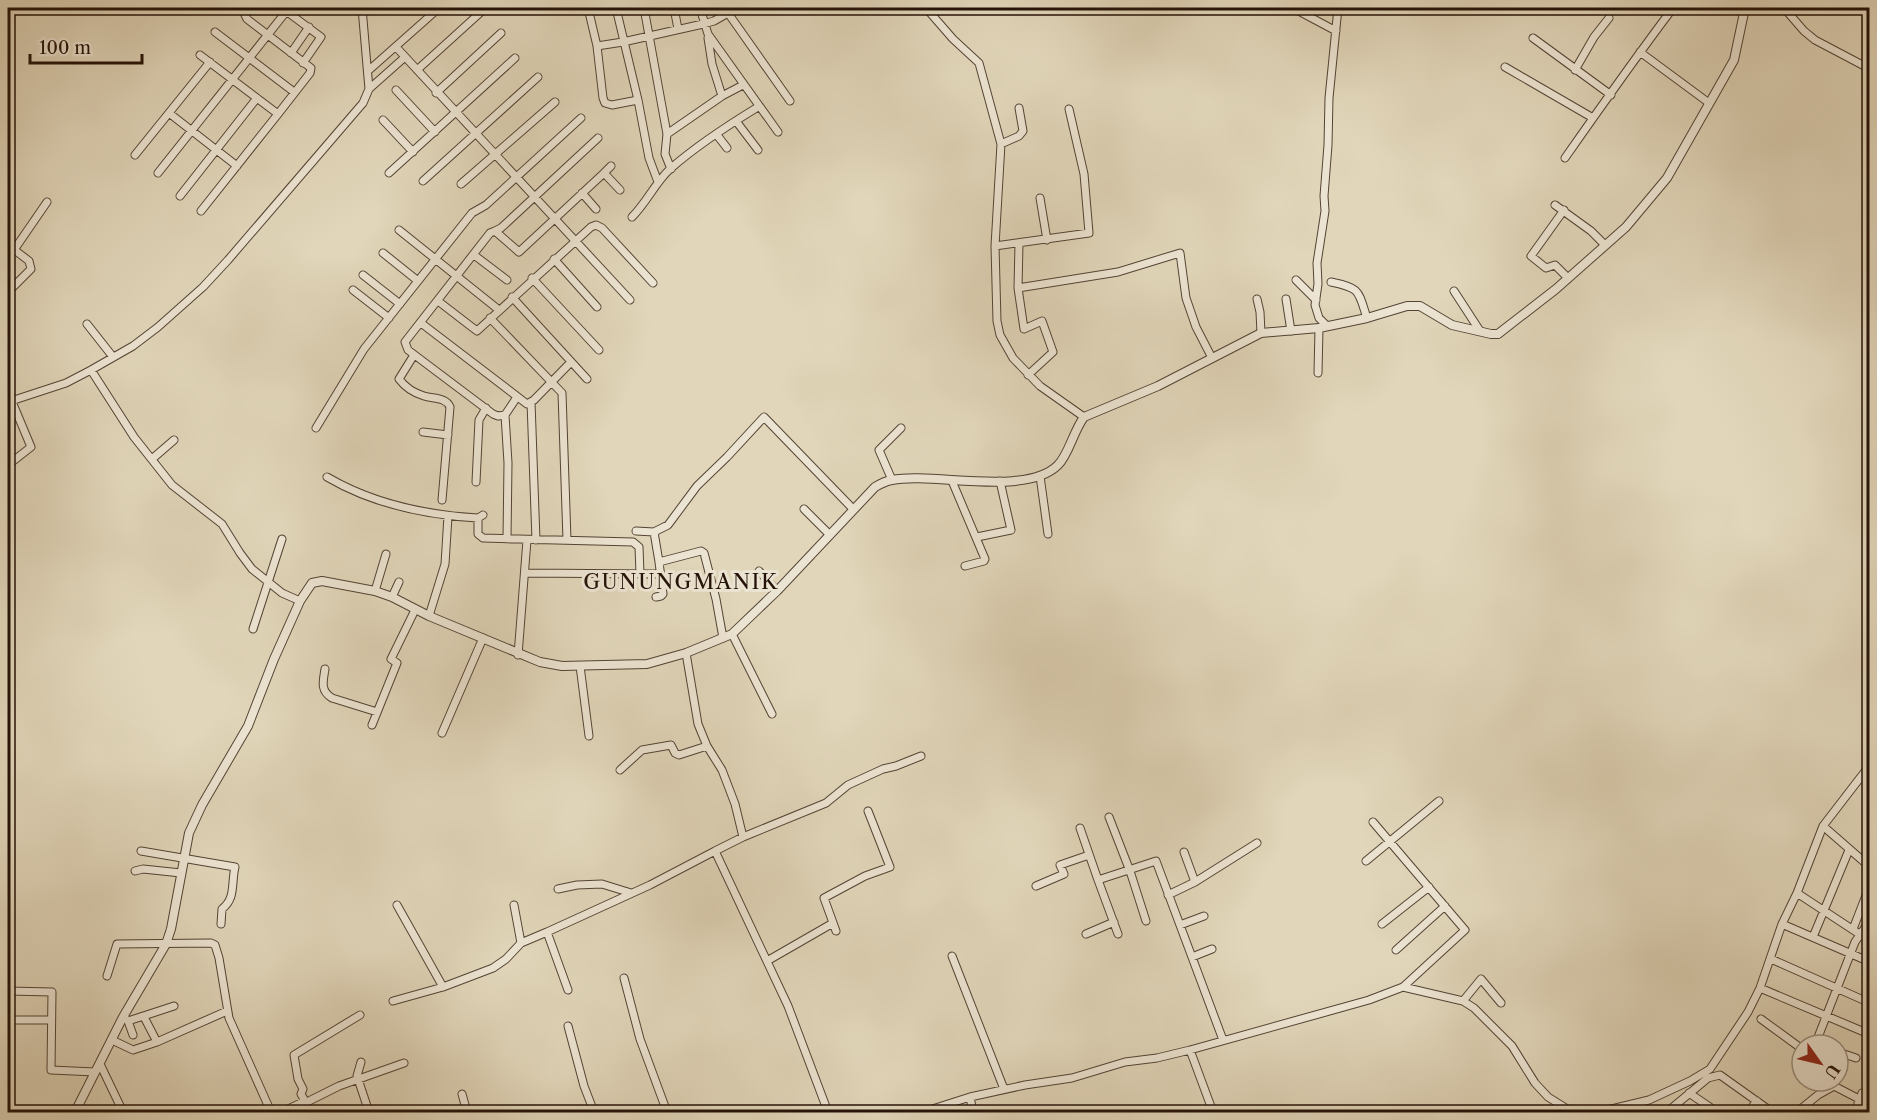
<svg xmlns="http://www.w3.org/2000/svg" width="1877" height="1120" font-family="'Libre Caslon Text',serif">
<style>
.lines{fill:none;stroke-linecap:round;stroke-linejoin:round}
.minor-casing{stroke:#534334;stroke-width:9}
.tertiary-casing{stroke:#534334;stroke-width:10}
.minor{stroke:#ece4d2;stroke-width:7}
.tertiary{stroke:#ece4d2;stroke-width:8}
.labels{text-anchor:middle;stroke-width:6;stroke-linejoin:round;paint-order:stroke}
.quarter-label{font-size:21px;letter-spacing:1.5px;fill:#241208;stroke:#ece4d2}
</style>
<rect width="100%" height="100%" fill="#e1d6ba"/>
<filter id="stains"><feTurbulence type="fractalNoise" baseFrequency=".00333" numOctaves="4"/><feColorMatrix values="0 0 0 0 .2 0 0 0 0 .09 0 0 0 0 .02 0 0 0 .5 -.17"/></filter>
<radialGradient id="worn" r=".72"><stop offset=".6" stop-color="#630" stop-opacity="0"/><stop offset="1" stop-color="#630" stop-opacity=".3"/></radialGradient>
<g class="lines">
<!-- minor casing -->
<g class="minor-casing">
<path id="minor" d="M588,8L597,46L623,42L703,24L714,21L728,13L727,8
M616,8L638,100L649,158L658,182
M644,8L667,134L665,154L671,169
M674,8L678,29
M700,8L708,34L778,132
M926,8L953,39L979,63L1001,144L995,246L997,321L1000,335L1013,358L1040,386L1084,417
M1293,8L1336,31
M1784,8L1804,31L1815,40L1870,69
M286,11L321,37L303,63
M728,13L790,101
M215,32L294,92
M708,38L712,64L722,96
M1533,38L1611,95
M597,46L603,98L605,103L612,105L638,100
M396,47L630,300
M1640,52L1709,103
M291,53L309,27
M200,55L278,114L310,73L311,68L247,19L245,15L251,8
M1505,67L1593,118
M417,70L481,12
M1575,70L1594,37L1609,18
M368,71L439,8
M369,89L405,57
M396,90L435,132
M436,93L501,33
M169,113L237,166
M383,120L413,152
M736,121L758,150
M667,134L722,96L743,85
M717,135L727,148
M1001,144L1019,136L1023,131L1019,108
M135,155L210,62
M1565,158C1600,108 1636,57 1673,8
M158,173L289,8
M389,173L515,58
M604,173L611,166
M423,181L538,77
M461,184L555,102
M582,193L596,209
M180,196L257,98
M1040,198L1047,240
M1555,205L1591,231L1605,245
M1564,210L1531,256L1546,268L1555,265L1568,278
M201,211L278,114
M632,217C647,202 655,183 670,169C694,148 730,124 758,107
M399,230L499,310
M495,231L501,228L598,138
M1019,244L1018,288L1024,329L1042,321L1053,352L1028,375
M8,245L29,261L31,269L8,292
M995,246L1089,233L1084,174L1069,109
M14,250L47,202
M383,253L418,281
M474,255L507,280
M554,259L597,307
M363,275L400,304
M532,278L599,350
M1296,280L1316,300
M1331,282C1361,288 1358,291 1367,318
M1018,288L1118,272L1180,253L1186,298L1196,327L1212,358
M353,290L389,318
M1454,291L1480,331
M512,297L587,379
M1257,299L1260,312L1261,333
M1286,299L1291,331
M438,301L477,331L591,227L596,225L602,228L653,283
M490,318L562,393L567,540
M421,323L527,404L534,400L571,362
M87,324L113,357
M1327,326L1319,318L1315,305L1318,284L1317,263L1325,211L1324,196L1328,145L1329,98L1338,8
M414,355L399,379C405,387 414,393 424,396C433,399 446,397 450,407L442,500
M91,370L134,437L172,485L222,524L240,553L252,569L282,593L300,601
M1318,373L1319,328
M8,392L31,447L8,465
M517,397L505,415L498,416L493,414L408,350L405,342L490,233L495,231L519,252L604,173L620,190
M8,402L66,383L91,370L133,346L158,327L203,287L228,260L363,103L369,89L362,8
M531,402L536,540
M505,415L508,463L507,539
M316,428L364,349L472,213L486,205L581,118
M423,432L448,435
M152,459L174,440
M1040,476L1048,534
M327,477C373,504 425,515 478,518
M892,480L879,450L901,428
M952,481L985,559L984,561L965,566
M476,482L479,420L486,408
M804,509L830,535
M483,515L478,518V534L483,538L633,542L639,547L640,574
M636,531L654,532L668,525L697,486L727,457L764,417L853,509
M654,532L659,562
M977,537L1011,530L1000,481
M759,571L777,591
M525,573L655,574
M375,591L386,554
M392,597L399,582
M656,597L661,596L663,594L659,562L701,551L704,553L716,599L723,638
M429,616L445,564L448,516
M253,629L282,539
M732,634L772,714
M686,653L698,724L707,746L722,770L735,804L743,837L715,851L788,1006L828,1112
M518,655L527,540
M580,666L589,736
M325,669C323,681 320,691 332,698L377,712
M372,725L397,663L391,659L415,610
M442,733L483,638
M620,770L642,750L671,745L675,753L679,755L707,746
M1109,817L1130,871L1146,921
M1373,822L1465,930L1403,987
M1823,826L1870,867
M1080,828L1098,880
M743,837L826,803L848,785L883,769L896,766L921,756
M141,851L235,867C231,884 236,898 222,909L221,924
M1184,852L1195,882
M1366,861L1439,801
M135,871L143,869L181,873
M1036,886L1064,874L1060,865L1089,855
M558,889L577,885L602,884L631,893
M1797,893L1870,941
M1168,895L1195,882L1257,843
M397,905L443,987
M514,905L521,943
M1382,924L1429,887
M1782,924L1870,962
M1180,925L1204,916
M1853,929L1870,885
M836,931L824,898L865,876L890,867L868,811
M1086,934L1114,922
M1118,934L1098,880L1156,861L1223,1040
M1813,937L1849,850
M1396,950L1445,906
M952,956L1004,1089
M1192,957L1212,949
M1771,959L1870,1003
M767,961L833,923
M107,976L117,944L211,943L215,945L219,958L229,1018L271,1112
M624,978L640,1039L667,1112
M1760,988L1869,1034
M568,990L547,932L650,885L715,851
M8,991L52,992L51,1070L95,1072
M393,1001L443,987L493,968L506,959L521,943L547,932
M1463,1001L1481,979L1501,1003
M144,1017L157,1042
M125,1018L128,1021L133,1035
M1761,1019L1802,1049
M8,1020H50
M128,1021L174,1006
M568,1026L584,1086L594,1112
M112,1040L133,1050L157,1042L227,1011
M1815,1045L1855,942L1870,920
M1190,1050L1213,1112
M1838,1052L1856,1058
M361,1062L357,1076L369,1112
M100,1064L123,1112
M1832,1081L1834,1086L1861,1100
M1689,1093L1717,1112
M462,1094L467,1112
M970,1097L973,1112
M303,1104L339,1086L404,1063
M1804,1107L1814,1112
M282,1112L305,1101L301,1094L303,1089L298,1079L294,1055L360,1015
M923,1112L970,1097L1025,1085L1072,1078L1125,1062L1157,1058L1190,1050L1369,1000L1403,987L1463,1001L1474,1008L1512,1046L1535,1083L1548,1097L1572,1112
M1599,1112L1649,1100L1690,1081L1710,1069L1748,1012L1760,988L1782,924L1797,893L1823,826L1870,765
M1667,1112L1708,1078L1720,1075L1772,1112
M1748,1112L1757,1101
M1797,1112L1818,1095L1834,1086
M1855,1112L1862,1093"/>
</g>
<!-- tertiary casing -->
<g class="tertiary-casing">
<path id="tertiary" d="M75,1112L123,1017L166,944L171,929L189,833L202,805L248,726L274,659L300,601L312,583L322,581L375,591L392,597L429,616L540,662L562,666L647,664L686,653L732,634L777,591L875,487C880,484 886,481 892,480C934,472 1026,497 1058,465C1069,454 1073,432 1084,417L1158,386L1261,333L1319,328L1367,318L1407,306H1420L1452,325L1491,334H1498L1556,289L1626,227L1667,178L1734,60L1745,8"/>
</g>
<!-- minor -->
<use href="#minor" class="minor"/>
<!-- tertiary -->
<use href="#tertiary" class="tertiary"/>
</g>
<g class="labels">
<!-- quarter labels -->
<g class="quarter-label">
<text x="681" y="589">GUNUNGMANIK</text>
</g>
</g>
<!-- margin -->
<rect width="1877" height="1120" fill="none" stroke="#e1d6ba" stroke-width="30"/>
<rect x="9" y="9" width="1859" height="1102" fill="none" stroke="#241208" stroke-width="3"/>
<rect x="15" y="15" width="1847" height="1090" fill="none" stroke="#241208" stroke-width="1.5"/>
<!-- north arrow -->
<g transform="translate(1820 1063) rotate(124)"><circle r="28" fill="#ece4d2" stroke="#9c9081" stroke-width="1.5"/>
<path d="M0-4.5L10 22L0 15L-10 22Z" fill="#8f2418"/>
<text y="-9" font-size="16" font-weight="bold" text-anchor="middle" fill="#241208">U</text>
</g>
<!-- scale -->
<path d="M30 54v9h112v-9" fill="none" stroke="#241208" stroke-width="3"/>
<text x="39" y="54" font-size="18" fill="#241208" stroke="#ece4d2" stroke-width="4.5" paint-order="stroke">100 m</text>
<rect width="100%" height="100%" filter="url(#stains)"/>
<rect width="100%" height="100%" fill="url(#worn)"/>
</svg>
